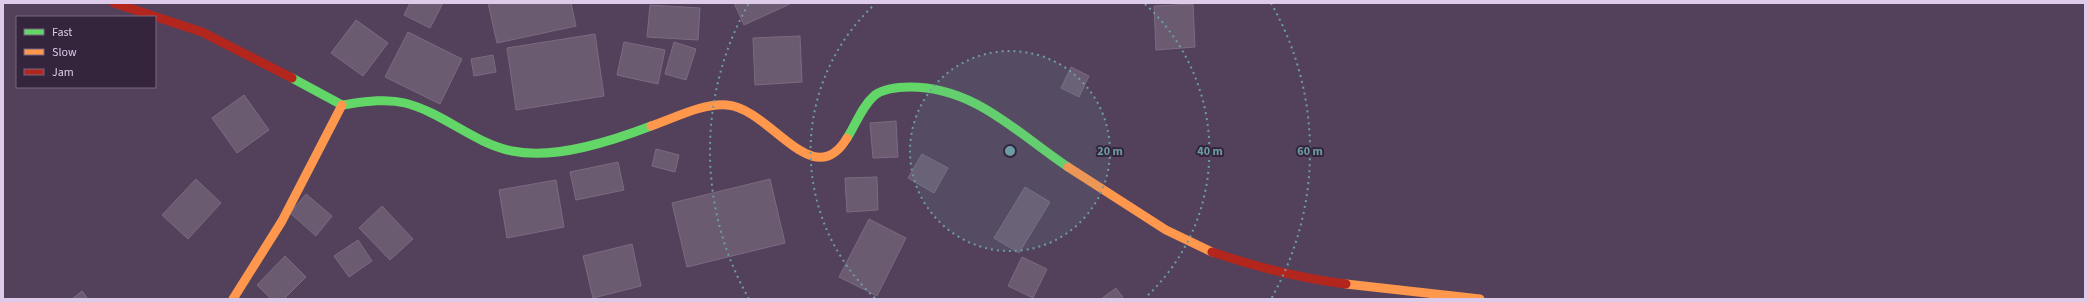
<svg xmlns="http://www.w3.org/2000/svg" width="2088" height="302" font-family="'Source Sans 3',sans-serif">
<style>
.building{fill:#6a5b71;stroke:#7a6b81}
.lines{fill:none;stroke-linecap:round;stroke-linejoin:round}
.fast{stroke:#63d668;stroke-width:9}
.slow{stroke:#ff974d;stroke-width:9}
.jam{stroke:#b3261e;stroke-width:9}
.ring{fill:none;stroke:#6c9ca5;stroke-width:2;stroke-dasharray:2 4}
.centre{fill:#6c9ca5;stroke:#34253c;stroke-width:2}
.ring-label{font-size:12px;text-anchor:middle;font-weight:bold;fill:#6c9ca5;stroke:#34253c;stroke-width:4;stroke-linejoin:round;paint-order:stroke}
</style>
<rect width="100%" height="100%" fill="#53415c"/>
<!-- building -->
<path class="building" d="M410,3H443L430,28L404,15Z
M488,3H571L576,26L497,43Z
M734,3H792L744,25Z
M1193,4L1195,47L1156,50L1154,6Z
M650,5L700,8L698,40L647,37Z
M356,20L388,43L363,76L331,53Z
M408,32L462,59L440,104L385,77Z
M595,34L604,96L516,110L507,48Z
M800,36L802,82L755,85L753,38Z
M624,42L665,50L658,84L617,75Z
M674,42L696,49L686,80L665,74Z
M493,55L496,72L474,76L471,59Z
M1071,67L1089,76L1079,97L1061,88Z
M244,95L269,130L237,153L212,118Z
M896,121L898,157L873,158L870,123Z
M656,149L679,155L675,172L652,166Z
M922,154L948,168L934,193L908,178Z
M618,162L624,190L576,200L570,172Z
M877,177L878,210L847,212L845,178Z
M196,179L221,203L188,239L162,215Z
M770,179L785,243L687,267L672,203Z
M556,180L564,227L507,238L499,190Z
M1025,187L1050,202L1019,253L994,238Z
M306,194L332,216L316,236L290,213Z
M382,206L413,239L390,260L359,228Z
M869,219L906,238L877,296L839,277Z
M358,240L372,261L349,277L334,256Z
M632,244L641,286L593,298L583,256Z
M285,256L306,277L284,299H271L257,285Z
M1022,257L1047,269L1033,298L1008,286Z
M1116,288L1124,299H1101Z
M82,291L88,299H72Z"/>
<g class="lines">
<!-- fast -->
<path class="fast" d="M292,78L342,105
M342,105C363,102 385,98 405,103C444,113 473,143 512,151C555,160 612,141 651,126
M847,138C856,124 862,106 875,95C885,88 899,87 910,87C975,87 1017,133 1068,167"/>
<!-- slow -->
<path class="slow" d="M651,126C675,118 702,103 727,105C770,108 813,195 847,138
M1068,167L1166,230L1212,252
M1346,284L1480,299
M233,299L282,221L342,105"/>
<!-- jam -->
<path class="jam" d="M114,3L202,32L292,78
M1212,252C1256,267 1300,278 1346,284"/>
</g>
<!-- distance rings -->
<circle cx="1010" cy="151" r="100" fill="#6c9ca5" fill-opacity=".12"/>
<g class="ring">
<circle cx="1010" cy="151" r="100"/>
<path d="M875 298A200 200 0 0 1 875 4M1145 4A200 200 0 0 1 1145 298"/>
<path d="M749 299A300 300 0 0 1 749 3M1271 3A300 300 0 0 1 1271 299"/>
</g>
<circle cx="1010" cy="151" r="6" class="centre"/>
<g class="ring-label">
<text x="1110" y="155">20 m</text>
<text x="1210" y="155">40 m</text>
<text x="1310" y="155">60 m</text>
</g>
<!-- border -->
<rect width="2088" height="302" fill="none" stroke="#ddcbe9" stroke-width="8"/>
<!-- legend -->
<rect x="16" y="16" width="140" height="72" fill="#34253c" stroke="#786781"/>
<rect x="24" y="29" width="20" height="6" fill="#63d668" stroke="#786781"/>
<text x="52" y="36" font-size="12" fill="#ddcbe9">Fast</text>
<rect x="24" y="49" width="20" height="6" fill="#ff974d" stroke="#786781"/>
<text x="52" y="56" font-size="12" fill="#ddcbe9">Slow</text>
<rect x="24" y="69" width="20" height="6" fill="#b3261e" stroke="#786781"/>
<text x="52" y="76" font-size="12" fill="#ddcbe9">Jam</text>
</svg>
